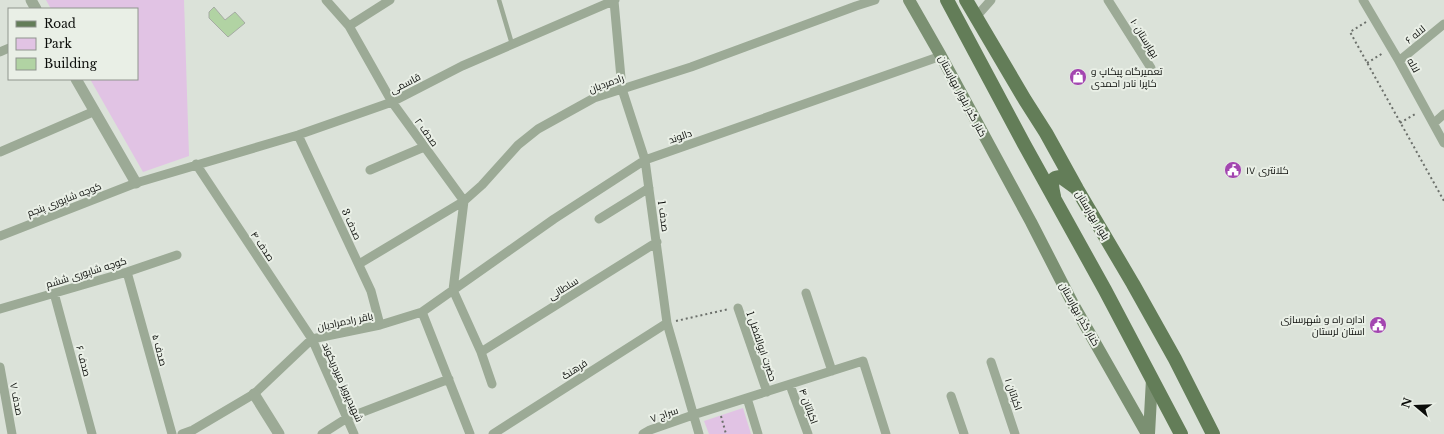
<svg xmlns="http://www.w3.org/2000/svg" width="1444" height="434" font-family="'Libre Baskerville',Cairo,serif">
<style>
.green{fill:#e1c3e4}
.building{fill:#b1d3a3;stroke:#a6aca4}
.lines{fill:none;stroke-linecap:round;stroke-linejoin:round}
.path{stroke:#6c706b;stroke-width:2;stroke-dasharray:2 3;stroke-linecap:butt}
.service{stroke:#9caa96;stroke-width:4.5}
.minor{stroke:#9caa96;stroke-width:9}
.tertiary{stroke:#9caa96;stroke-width:11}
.secondary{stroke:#7b9072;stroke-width:12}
.primary{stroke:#637d58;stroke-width:14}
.labels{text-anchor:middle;stroke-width:4;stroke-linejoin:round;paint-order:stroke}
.street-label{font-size:10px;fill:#0b0d0a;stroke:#e9efe6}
.poi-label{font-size:10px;fill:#0b0d0a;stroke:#e9efe6;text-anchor:start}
</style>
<rect width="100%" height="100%" fill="#dbe2d9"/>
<!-- green -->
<path class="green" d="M46,0H184L189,156L143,172L90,79H137V9H51Z
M743,408L751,434H709L704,421Z"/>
<!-- building -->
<path class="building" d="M214,7L225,20L235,12L245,23L228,37L209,18V12Z"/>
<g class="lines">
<!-- path -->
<path class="path" d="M1366,22L1350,32L1444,201
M1367,63L1383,53
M1400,123L1417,113
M676,321L729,309
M721,416L726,434"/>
<!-- service -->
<path class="service" d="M499,0L512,44"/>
<!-- minor -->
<path class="minor" d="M326,0L349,26L392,102L464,201L453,290
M1108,0L1151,68
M1363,0L1399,61L1444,143
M614,1L622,89L645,160L667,323L699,434
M976,17L991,0
M349,26L390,0
M0,52L9,48
M1399,61L1444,24
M1434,123L1444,114
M298,135L371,291L380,325
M0,152L95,111
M196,164L312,339L354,434
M370,170L424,147
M599,219L649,188
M0,236L136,183L298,135L392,102L462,66L615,0
M359,264L464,201L482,185L518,145L538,129L594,98L691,67L856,6L875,0
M127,272L172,434
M453,290L481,352L492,384
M54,293L92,434
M806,293L832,371
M738,308L767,392
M0,309L127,272L177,255
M422,312L470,434
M481,352L657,242
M991,362L1015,434
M0,367L12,434
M790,385L808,434
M951,396L964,434
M747,398L758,434
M182,434L193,430L254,394L312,339L380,325L422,312L554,219L645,160L941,56
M322,434L347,418L449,379
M493,434L667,323
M643,434L650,430L693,415L863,361L886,434"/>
<!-- tertiary -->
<path class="tertiary" d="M31,0L36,9
M76,79L136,183
M254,394L279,434"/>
<!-- secondary -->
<path class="secondary" d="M909,0L941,56L1031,222L1073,304L1147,434
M1149,434L1152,379"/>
<!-- primary -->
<path class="primary" d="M947,0L1024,144L1105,290L1181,434
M966,0L1025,100L1046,133L1077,189L1133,284L1175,359L1213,434
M1054,196C1052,187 1049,177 1061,177L1075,187"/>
</g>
<!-- icons -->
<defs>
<g id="shop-disc" transform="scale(0.9)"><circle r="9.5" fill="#a346b0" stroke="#e9efe6"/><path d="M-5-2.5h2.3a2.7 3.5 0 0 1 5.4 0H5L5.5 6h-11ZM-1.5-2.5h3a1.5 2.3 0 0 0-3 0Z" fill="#fff"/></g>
<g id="civic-disc" transform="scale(0.9)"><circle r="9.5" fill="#a346b0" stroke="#e9efe6"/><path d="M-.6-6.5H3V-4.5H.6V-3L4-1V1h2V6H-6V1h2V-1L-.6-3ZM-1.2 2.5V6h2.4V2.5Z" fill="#fff"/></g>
</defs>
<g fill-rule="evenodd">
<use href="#shop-disc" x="1078" y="77"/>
<use href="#civic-disc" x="1233" y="170"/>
<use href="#civic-disc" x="1378" y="325"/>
</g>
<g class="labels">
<!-- street labels -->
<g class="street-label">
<text transform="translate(1415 34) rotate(-39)" y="4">لاله ۶</text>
<text transform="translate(1145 38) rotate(58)" y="4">بهارستان ۱۰</text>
<text transform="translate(1414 65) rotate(61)" y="4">لاله</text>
<text transform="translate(405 83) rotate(-27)" y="4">قاسمی</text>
<text transform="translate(606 83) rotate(-20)" y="4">رادمردیان</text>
<text transform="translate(963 96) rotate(62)" y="4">کنار گذر بلوار بهارستان</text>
<text transform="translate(427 132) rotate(54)" y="4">صدف ۲</text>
<text transform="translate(680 136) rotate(-19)" y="4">دالوند</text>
<text transform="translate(64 199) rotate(-21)" y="4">کوچه شاپوری پنجم</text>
<text transform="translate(1093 215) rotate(59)" y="4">بلوار بهارستان</text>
<text transform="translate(664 216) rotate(82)" y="4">صدف 1</text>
<text transform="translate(352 224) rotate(65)" y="4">صدف 3</text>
<text transform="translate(263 246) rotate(56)" y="4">صدف ۴</text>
<text transform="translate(86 272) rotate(-17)" y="4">کوچه شاپوری ششم</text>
<text transform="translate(563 288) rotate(-32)" y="4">سلطانی</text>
<text transform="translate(1080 314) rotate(61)" y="4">کنار گذر بهارستان</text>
<text transform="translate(345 321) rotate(-12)" y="4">باقر رادمرادیان</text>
<text transform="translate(762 346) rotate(71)" y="4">حضرت ابوالفضل 1</text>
<text transform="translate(160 350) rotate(75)" y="4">صدف ۵</text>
<text transform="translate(84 361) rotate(75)" y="4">صدف ۶</text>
<text transform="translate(574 369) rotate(-33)" y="4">فرهنگ</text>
<text transform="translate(343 382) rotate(66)" y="4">شهیدپرویز میردریکوند</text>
<text transform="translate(1014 394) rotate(71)" y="4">اکباتان ۱</text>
<text transform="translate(17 399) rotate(79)" y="4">صدف ۷</text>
<text transform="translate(809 406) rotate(70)" y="4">اکباتان ۴</text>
<text transform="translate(664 414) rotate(-19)" y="4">سراج ۷</text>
</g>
<!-- poi labels -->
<g class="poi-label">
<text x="1091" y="75">تعمیرگاه پیکاپ و<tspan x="1091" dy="12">کاپرا نادر احمدی</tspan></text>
<text x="1246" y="174">کلانتری ۱۷</text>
<text x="1365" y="323" text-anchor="end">اداره راه و شهرسازی<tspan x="1365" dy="12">استان لرستان</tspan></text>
</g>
</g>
<!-- legend -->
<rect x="8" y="8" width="130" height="72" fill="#e9efe6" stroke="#90958e"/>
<rect x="16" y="21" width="20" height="6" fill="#637d58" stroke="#90958e"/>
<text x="44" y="28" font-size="12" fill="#0b0d0a">Road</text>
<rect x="16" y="38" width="20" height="12" fill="#e1c3e4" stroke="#90958e"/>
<text x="44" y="48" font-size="12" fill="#0b0d0a">Park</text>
<rect x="16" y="58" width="20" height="12" fill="#b1d3a3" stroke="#90958e"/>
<text x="44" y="68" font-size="12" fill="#0b0d0a">Building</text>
<!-- north arrow -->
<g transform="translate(1416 406) rotate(289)" stroke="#e9efe6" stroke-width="3" paint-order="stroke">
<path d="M0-3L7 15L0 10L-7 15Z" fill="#0b0d0a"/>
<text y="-6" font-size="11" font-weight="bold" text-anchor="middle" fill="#0b0d0a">N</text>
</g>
</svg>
